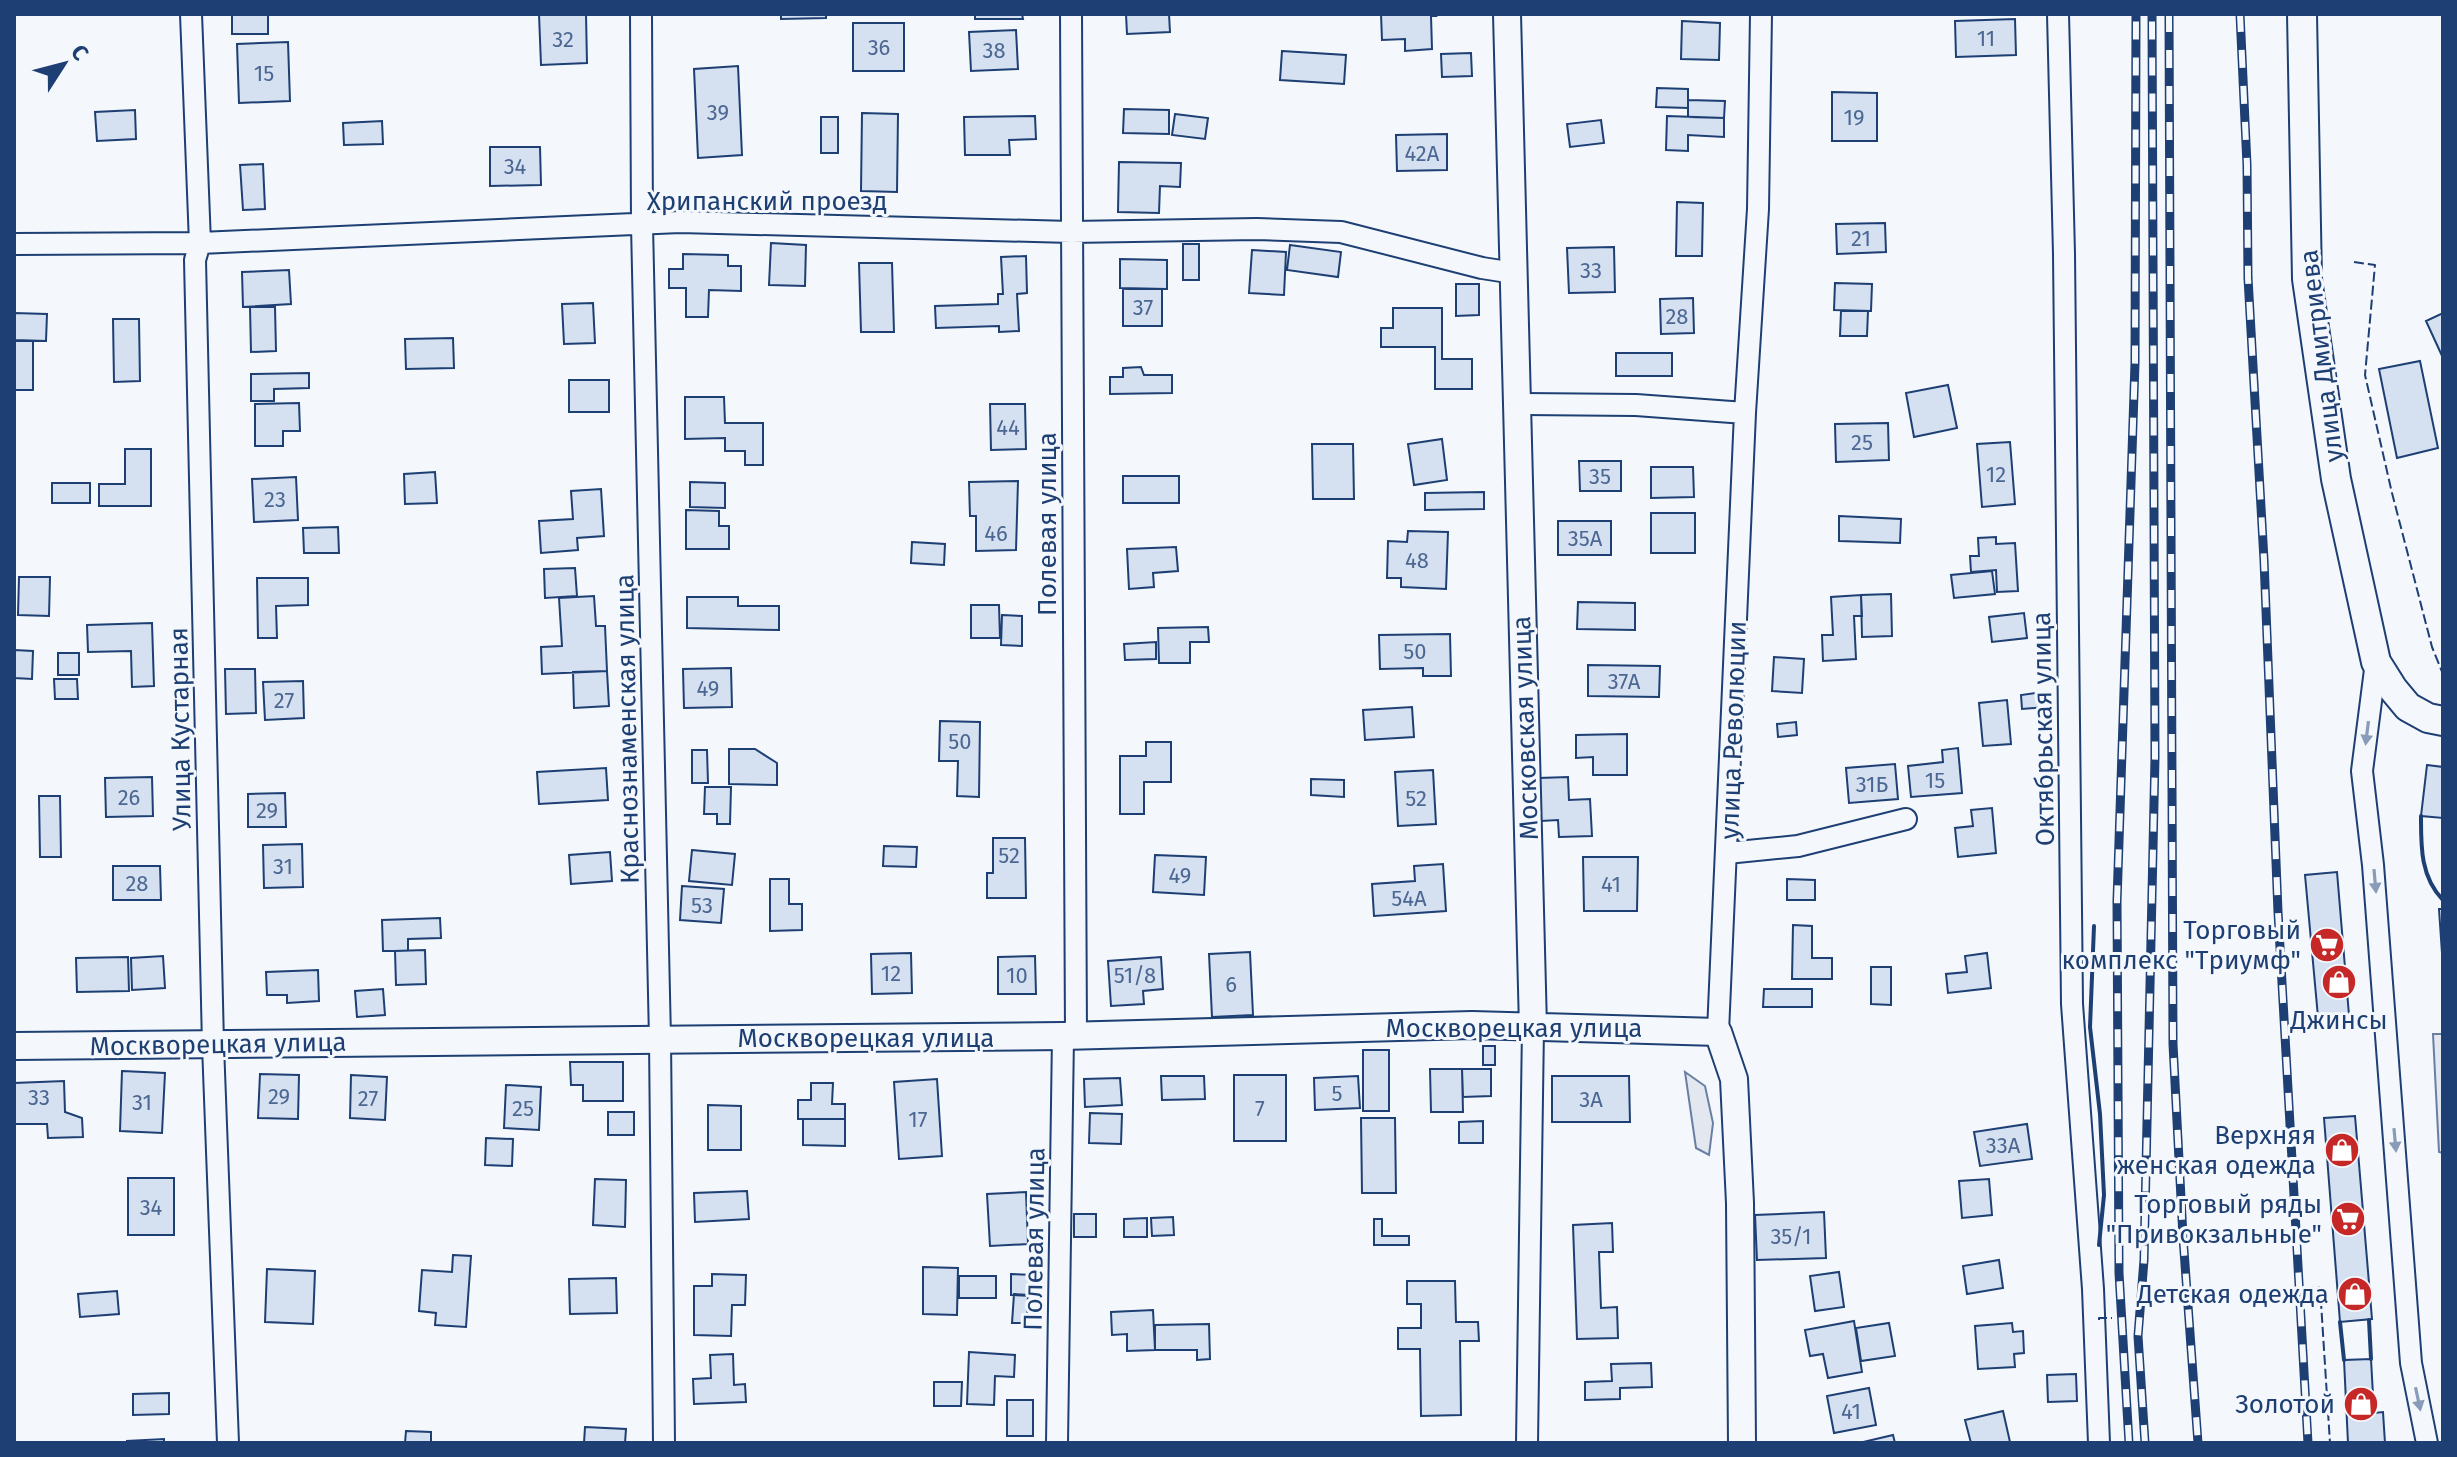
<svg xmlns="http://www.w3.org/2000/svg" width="2457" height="1457" font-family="'Fira Sans',sans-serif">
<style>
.parking{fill:#e3e8f0;stroke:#687fa3;stroke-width:2}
.building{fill:#d5e0f0;stroke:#1d3f73;stroke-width:2}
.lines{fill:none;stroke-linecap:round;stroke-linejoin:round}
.minor-casing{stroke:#1d3f73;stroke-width:24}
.tertiary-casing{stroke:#1d3f73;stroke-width:30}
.secondary-casing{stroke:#1d3f73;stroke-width:32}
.minor{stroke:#f4f7fb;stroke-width:20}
.tertiary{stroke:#f4f7fb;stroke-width:26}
.secondary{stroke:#f4f7fb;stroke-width:28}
.rail-casing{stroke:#1d3f73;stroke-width:9}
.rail{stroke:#f4f7fb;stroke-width:6;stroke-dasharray:18;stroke-linecap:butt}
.fence{stroke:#1d3f73;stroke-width:2;stroke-dasharray:10 4;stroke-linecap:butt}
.wall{stroke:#1d3f73;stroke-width:4}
.oneway{fill:#889bb7}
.labels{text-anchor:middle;stroke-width:6;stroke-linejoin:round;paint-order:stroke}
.number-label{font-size:22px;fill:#4b6792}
.street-label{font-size:26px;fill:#1d3f73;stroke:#f4f7fb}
.poi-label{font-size:26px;fill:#1d3f73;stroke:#f4f7fb;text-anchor:end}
</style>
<rect width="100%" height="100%" fill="#f4f7fb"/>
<!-- parking -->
<path class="parking" d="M2433,1034H2443V1153L2439,1152Z
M1685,1072L1705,1086L1713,1123L1709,1155L1696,1148Z"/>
<!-- building -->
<path class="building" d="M232,14H268V34H232Z
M539,14H586L587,63L541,65Z
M781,14H826V18L781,19Z
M975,14H1022L1023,19H975Z
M1126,14H1169L1170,32L1127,34Z
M1381,14H1435L1436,16H1431L1432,49L1405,51V39L1382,40Z
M2015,19L2016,55L1956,57L1955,21Z
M1682,21L1720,23L1719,60L1681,59Z
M853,23H904V71H853Z
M1016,30L1018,69L971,71L969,32Z
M288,42L290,101L239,103L237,44Z
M1282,51L1346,55L1344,84L1280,80Z
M1471,53L1472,76L1442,77L1441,54Z
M738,66L742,155L698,158L694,69Z
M1657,88L1688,89V108L1656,107Z
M1832,92L1877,93V141H1832Z
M1688,100L1725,101L1724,118L1688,117Z
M1124,109L1169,110V134L1123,133Z
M135,110L136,139L97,141L95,112Z
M862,113L898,114L897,192L861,191Z
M1175,114L1208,118L1205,139L1172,135Z
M1035,116L1036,139L1009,140L1010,155H965L964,117Z
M1667,116L1724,118V137L1688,135V151L1666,150Z
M821,117H838V153H821Z
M1601,120L1604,143L1570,147L1567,124Z
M382,121L383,144L344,145L343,123Z
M1447,134V170L1397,171L1396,135Z
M490,147H540L541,185L490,186Z
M1119,162L1181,163L1180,187L1160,186L1159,213L1118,212Z
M263,164L265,209L243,210L240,165Z
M1677,202L1703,203L1702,256H1676Z
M1885,223L1886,252L1837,254L1836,224Z
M771,243L806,245L805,286L769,285Z
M1183,244H1199V280H1183Z
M1290,245L1341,252L1338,277L1287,270Z
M1614,247L1615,292L1569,293L1567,248Z
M1252,250L1286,252L1284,295L1249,293Z
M683,254L728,255V266H741V291L709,290L708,317H686V288H669V269H683Z
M1026,256L1027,293L1017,294L1019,331L999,332V326L936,328L935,306L998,304V294H1003L1001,257Z
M1120,259L1167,260V289L1120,288Z
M859,263H892L894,332H861Z
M289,270L291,304L243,307L242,272Z
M1835,283L1872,284L1871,311L1834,310Z
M1456,284H1479V315L1456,316Z
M1123,289H1162V326H1123Z
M1693,298L1694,333L1661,334L1660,299Z
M593,303L595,343L564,344L562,304Z
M250,307H275L276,351L251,352Z
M1393,308H1442V359H1472V389H1435V347H1381V328H1393Z
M1841,311H1868L1867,336H1840Z
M14,313L47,314L46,341L14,340Z
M2443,313V358L2426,321Z
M113,319H139L140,381L114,382Z
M453,338L454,368L406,369L405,339Z
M14,341H33V390H14Z
M1616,353H1672V376H1616Z
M2420,361L2438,448L2397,458L2379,369Z
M1141,367L1144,375H1172V393L1110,394V377H1123V368Z
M309,373V388L274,389V401H251V374Z
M569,380H609V412H569Z
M1948,385L1957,428L1914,437L1906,393Z
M685,397H724L725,423H763V465H745V451H725V438L685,439Z
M299,403L300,431H283V446H255V404Z
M990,404H1025L1026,449L991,450Z
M1888,423L1889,460L1836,462L1835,424Z
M1442,439L1447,480L1414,485L1408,444Z
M2010,442L2015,504L1982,507L1977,444Z
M1312,444H1353L1354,499H1313Z
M125,449H151V506H99V484H125Z
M1579,461H1621V491H1580Z
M1651,467H1693L1694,497L1651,498Z
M435,472L437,503L405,504L404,474Z
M1123,476H1179V503H1123Z
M296,477L298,520L254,522L252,479Z
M1018,481L1016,550L976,551V516H970L969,482Z
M690,482L725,483V508L690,507Z
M52,483H90V503H52Z
M601,489L604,536L577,538L578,550L541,553L539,521L573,519L571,491Z
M1484,492V509L1425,510V493Z
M686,510L719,511V526H729V549H686Z
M1651,513H1695V553H1651Z
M1839,516L1901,519L1900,543L1839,541Z
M1558,521H1611V555H1558Z
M338,527L339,553H304L303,528Z
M1408,531L1448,532L1446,589L1401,587V578H1387L1388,541L1407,542Z
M1996,537V544L2015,543L2018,591L1997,592L1996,570L1971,572L1970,556H1979L1978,538Z
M912,542L945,544L944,565L911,563Z
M1176,547L1178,571L1153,573L1154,587L1129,589L1127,549Z
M575,568L577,596L545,598L544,569Z
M1992,571L1995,594L1954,598L1951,575Z
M19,577H50L49,616L18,615Z
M257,578H308V605L276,606L277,638H258Z
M1891,594L1892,636L1862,637L1861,595Z
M1861,595L1862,616H1854L1856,659L1823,661L1822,635H1833L1831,597Z
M594,596L596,626H605L607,671L542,674L541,647L562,646L559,598Z
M687,597H738V606H779V630L687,628Z
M1578,602L1635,603V630L1577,629Z
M971,605H999L1000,638H971Z
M2024,613L2027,638L1992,642L1989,617Z
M1002,615L1022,616V646L1001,645Z
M152,623L154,686L132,687L131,651L88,652L87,625Z
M1208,627L1209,642H1190V663H1159L1158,628Z
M1450,634L1451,676H1423V668L1380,669L1379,635Z
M1156,642V659L1125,660L1124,644Z
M14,650L33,651L32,679L14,678Z
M58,653H79V675H58Z
M1774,657L1804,659L1802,693L1772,691Z
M1588,665L1660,666L1659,697L1588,696Z
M731,668L732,707L684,708L683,669Z
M225,669H255L256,713L226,714Z
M607,671L609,706L574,708L573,672Z
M54,679H77L78,699H55Z
M303,681L304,718L265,720L263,682Z
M2044,692L2046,707L2022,709L2021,695Z
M2007,700L2011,744L1983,746L1979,703Z
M1412,707L1414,737L1365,740L1363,710Z
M940,721L980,722L979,797L957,796L958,761H939Z
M1796,722L1797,735L1778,737L1777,724Z
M1627,734V775H1593V757L1576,758V735Z
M1146,742H1171V782H1144V814H1120V756H1146Z
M1958,748L1962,793L1911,797L1908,766L1943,762L1942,750Z
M729,749H755L777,763V785L729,784Z
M692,750H707L708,783H692Z
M1895,764L1898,799L1849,803L1846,768Z
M2427,765L2443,767V818L2421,816Z
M606,768L608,800L539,804L537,772Z
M1433,770L1436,824L1398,826L1395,772Z
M152,777L153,816L106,817L105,778Z
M1568,777L1569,800L1590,799L1592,836L1559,837L1558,820L1541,821L1539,778Z
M1311,779L1344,780V797L1311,795Z
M705,787H731L730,824H717V814H704Z
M285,793L286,827H248V794Z
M39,796H60L61,857H40Z
M1992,808L1996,853L1958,857L1955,828L1973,826L1971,810Z
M993,838H1025L1026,898H987V873H993Z
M302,844L303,887L264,888L263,845Z
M884,846L917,847L916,867L883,866Z
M692,850L735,854L732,885L689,881Z
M610,852L612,881L571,884L569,855Z
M1155,855L1206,857L1204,895L1153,892Z
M1583,857H1638L1637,911H1584Z
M1443,864L1446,911L1374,916L1372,884L1415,881L1414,866Z
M113,866H160L161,900H113Z
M2337,872L2349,1015L2318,1017L2305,875Z
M770,879H789V904H802V930L770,931Z
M1787,879L1815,880V900H1787Z
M682,886L724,889L721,923L680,920Z
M2439,909H2443V968Z
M440,918L441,938L408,939V951H383L382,920Z
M1793,925L1812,926V958H1832V979H1792Z
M425,950L426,984L396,985L395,951Z
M1250,952L1253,1015L1212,1017L1209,954Z
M911,953L912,993L872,994L871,954Z
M1987,953L1991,988L1948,993L1946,974L1967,972L1965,956Z
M163,956L165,988L132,990L131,958Z
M1035,956L1036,994H998V957Z
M128,957L129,991L77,992L76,958Z
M1161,957L1163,989L1143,991L1144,1004L1111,1006L1108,961Z
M1871,967H1891V1005L1871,1004Z
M318,970L319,1001L287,1003V995H267L266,972Z
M383,989L385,1015L357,1017L355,991Z
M1764,989H1812V1007H1763Z
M1483,1046H1495V1065H1483Z
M1363,1050H1389V1111H1363Z
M570,1062H623V1101H583V1085H571Z
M1430,1069H1462L1463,1112H1431Z
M1462,1069H1491V1096L1463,1097Z
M122,1071L165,1073L162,1133L120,1131Z
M260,1074L299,1075L298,1119L258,1118Z
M351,1075L387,1077L385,1120L350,1118Z
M1234,1075H1286V1141H1234Z
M1161,1076H1204L1205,1099L1162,1100Z
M1358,1076L1360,1108L1315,1110L1314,1078Z
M1552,1076H1629L1630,1122H1552Z
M1120,1078L1122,1105L1085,1107L1084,1079Z
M937,1079L942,1156L899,1159L894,1082Z
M64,1081L65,1112L82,1118L83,1137L48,1138L47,1124H14V1083Z
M811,1083H833L832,1104H845V1119H798V1100H811Z
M506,1085L541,1087L539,1130L504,1128Z
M708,1105L741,1106V1150H708Z
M608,1112H634V1135H608Z
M1090,1113L1122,1114L1121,1144L1089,1143Z
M2355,1116L2372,1319L2340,1322L2324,1118Z
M1361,1118H1395L1396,1193H1362Z
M803,1119H845V1146L803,1145Z
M1483,1121V1143H1459V1122Z
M2027,1124L2032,1159L1980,1166L1974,1132Z
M486,1138L513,1139L512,1166L485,1165Z
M128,1178H174V1235H128Z
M595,1179L626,1180L625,1227L593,1225Z
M1989,1179L1992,1215L1962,1218L1959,1181Z
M747,1191L749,1219L695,1222L694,1193Z
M1026,1192L1028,1244L990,1246L987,1194Z
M1824,1212L1826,1258L1757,1260L1755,1215Z
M1074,1214H1096V1237H1074Z
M1173,1217L1174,1235L1152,1236L1151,1218Z
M1147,1218V1237H1124V1219Z
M1374,1219H1382V1236H1409V1245H1374Z
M1612,1223L1613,1252H1599L1601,1308L1617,1307L1618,1338L1577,1339L1573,1225Z
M453,1255L471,1256L466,1327L435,1325L436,1313L419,1311L422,1270L452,1272Z
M1999,1260L2003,1288L1967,1294L1963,1266Z
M923,1267L958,1268L957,1315L923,1314Z
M267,1269L315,1271L313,1324L265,1322Z
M1839,1272L1844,1307L1815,1311L1810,1276Z
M712,1274L746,1275L745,1305H732L731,1336L694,1335V1286H712Z
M1011,1274L1033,1275V1296L1011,1295Z
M959,1276H996V1298H959Z
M616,1278L617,1313L570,1314L569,1279Z
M1407,1281H1455L1456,1322H1478L1479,1341H1460L1461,1415L1421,1416L1420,1349H1398V1328H1421V1304H1407Z
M117,1291L119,1314L80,1317L78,1294Z
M1014,1294L1028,1295L1027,1323H1012Z
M1153,1310L1155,1350L1127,1351V1334L1112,1335L1111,1312Z
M1854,1321L1862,1372L1828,1378L1823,1354L1810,1356L1805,1330Z
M1889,1323L1895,1356L1861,1361L1856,1328Z
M2012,1323L2013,1332L2023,1331L2024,1353L2014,1354L2015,1367L1978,1369L1975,1326Z
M1209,1324L1210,1359L1197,1360V1350H1155V1325Z
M969,1352L1015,1355L1014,1377L995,1376L994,1405L967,1404Z
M733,1354L734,1385L745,1384L746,1402L694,1404L693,1379L711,1378L710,1355Z
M2371,1359L2374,1413L2383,1412L2385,1443H2348L2344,1360Z
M1651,1363L1652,1387L1620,1388V1399L1585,1400V1382L1612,1381L1611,1364Z
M2076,1374L2077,1401L2048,1402L2047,1375Z
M934,1382H962L961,1406H934Z
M1869,1388L1876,1425L1834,1433L1827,1396Z
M169,1393V1414L133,1415V1394Z
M1007,1400H1033V1436H1007Z
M2003,1411L2010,1442L1971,1443L1965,1420Z
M585,1427L626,1429L625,1443H584Z
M406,1431L431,1432V1443H405Z
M1893,1435L1895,1443H1859Z
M164,1439V1443H127V1441Z"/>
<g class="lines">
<!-- minor casing -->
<g class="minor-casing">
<path id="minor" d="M191,14L200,243L195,260L213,1045L228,1443
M641,14L642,225L660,1039L664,1443
M1071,14L1076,1035
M2058,14L2064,254L2072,1004L2093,1289L2099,1443
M14,244L200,243L680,222L1071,232L1257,229L1341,232L1482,268L1514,273
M1516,404L1636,405L1745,413
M2376,662L2362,771L2373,865L2411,1363L2427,1443
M1727,853L1798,846L1906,819
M1718,1032L1745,413L1758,209L1761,14
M1057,1443L1063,1036
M1527,1443L1533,1027"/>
</g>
<!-- tertiary casing -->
<g class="tertiary-casing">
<path id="tertiary" d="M1507,14L1533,1027
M14,1046L1063,1036L1472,1025L1718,1032L1734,1079L1740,1203L1742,1443"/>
</g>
<!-- secondary casing -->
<g class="secondary-casing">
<path id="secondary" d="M2302,14L2307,279L2336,479L2376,662L2393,689L2408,707L2428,718L2443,721"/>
</g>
<!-- minor -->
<use href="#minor" class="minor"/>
<!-- tertiary -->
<use href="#tertiary" class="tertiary"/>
<!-- secondary -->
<use href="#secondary" class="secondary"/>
<!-- rail casing -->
<g class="rail-casing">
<path id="rail" d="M2169,14L2173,1044L2183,1237L2198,1443
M2240,14L2247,165L2248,278L2264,560L2278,912L2308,1443
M2129,1443L2119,1273L2117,901L2135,363L2136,14
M2145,1443L2138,1336L2144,1260L2155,757L2152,14"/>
</g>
<!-- rail -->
<use href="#rail" class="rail"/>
<!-- fence -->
<path class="fence" d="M2354,262L2375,265L2365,375L2392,493L2432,647L2443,674
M2155,1239L2176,1238
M2304,1288L2320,1287L2330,1443
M2099,1320V1318H2112"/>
<!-- wall -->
<path class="wall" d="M2421,816C2421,845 2420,877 2443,900
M2094,926L2090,1027L2100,1114L2104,1195L2099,1245
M2369,1320L2371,1359
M2340,1322L2344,1360"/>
</g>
<!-- one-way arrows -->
<defs><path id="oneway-solid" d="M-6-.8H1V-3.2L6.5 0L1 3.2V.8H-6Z" transform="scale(2)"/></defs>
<g class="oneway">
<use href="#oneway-solid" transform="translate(2367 733) rotate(97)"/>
<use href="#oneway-solid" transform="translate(2375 881) rotate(85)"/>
<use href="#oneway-solid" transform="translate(2395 1140) rotate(85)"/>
<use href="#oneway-solid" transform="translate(2418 1399) rotate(78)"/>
</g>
<!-- icons -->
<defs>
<g id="supermarket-disc" transform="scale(1.8)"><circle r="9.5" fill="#c62828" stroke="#f4f7fb"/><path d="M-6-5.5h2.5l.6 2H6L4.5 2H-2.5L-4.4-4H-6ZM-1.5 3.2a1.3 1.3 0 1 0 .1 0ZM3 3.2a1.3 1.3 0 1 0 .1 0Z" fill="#fff"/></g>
<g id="shop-disc" transform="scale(1.8)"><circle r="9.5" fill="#c62828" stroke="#f4f7fb"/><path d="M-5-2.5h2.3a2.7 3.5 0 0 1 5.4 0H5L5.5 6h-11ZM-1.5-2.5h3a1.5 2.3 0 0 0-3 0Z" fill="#fff"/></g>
</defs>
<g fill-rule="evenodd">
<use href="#supermarket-disc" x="2327" y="945"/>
<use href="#shop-disc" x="2339" y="982"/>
<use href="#shop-disc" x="2342" y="1150"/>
<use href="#supermarket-disc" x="2348" y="1219"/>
<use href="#shop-disc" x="2355" y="1294"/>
<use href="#shop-disc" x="2361" y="1404"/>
</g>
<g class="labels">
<!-- number labels -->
<g class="number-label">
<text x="1986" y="46">11</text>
<text x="563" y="47">32</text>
<text x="879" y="55">36</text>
<text x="994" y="58">38</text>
<text x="264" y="81">15</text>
<text x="718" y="120">39</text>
<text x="1854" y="125">19</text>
<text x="1422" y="161">42А</text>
<text x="515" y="174">34</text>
<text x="1861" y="246">21</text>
<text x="1591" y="278">33</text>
<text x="1143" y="315">37</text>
<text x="1677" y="324">28</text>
<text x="1008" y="435">44</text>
<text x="1862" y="450">25</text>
<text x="1996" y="482">12</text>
<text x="1600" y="484">35</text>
<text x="275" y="507">23</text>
<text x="996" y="541">46</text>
<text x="1585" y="546">35А</text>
<text x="1417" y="568">48</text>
<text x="1415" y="659">50</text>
<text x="1624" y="689">37А</text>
<text x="708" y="696">49</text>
<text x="284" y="708">27</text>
<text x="960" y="749">50</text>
<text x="1935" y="788">15</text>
<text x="1872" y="792">31Б</text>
<text x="129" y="805">26</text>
<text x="1416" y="806">52</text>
<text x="267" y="818">29</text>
<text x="1009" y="863">52</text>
<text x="283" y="874">31</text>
<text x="1180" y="883">49</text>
<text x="137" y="891">28</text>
<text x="1611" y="892">41</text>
<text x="1409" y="906">54А</text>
<text x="702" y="913">53</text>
<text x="891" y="981">12</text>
<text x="1017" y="983">10</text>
<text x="1135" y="983">51/8</text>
<text x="1231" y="992">6</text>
<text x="1337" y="1101">5</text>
<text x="279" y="1104">29</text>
<text x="39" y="1105">33</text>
<text x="368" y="1106">27</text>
<text x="1591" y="1107">3А</text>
<text x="142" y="1110">31</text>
<text x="523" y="1116">25</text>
<text x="1260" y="1116">7</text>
<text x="918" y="1127">17</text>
<text x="2003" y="1153">33А</text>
<text x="151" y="1215">34</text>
<text x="1791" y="1244">35/1</text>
<text x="1851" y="1419">41</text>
</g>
<!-- street labels -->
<g class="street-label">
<text x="767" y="210">Хрипанский проезд</text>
<text transform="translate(2321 356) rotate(-97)" y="9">улица Дмитриева</text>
<text transform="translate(1047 524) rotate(-90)" y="9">Полевая улица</text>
<text transform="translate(1525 728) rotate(-92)" y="9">Московская улица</text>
<text transform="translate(180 729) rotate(-91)" y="9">Улица Кустарная</text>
<text transform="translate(627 729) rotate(-91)" y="9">Краснознаменская улица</text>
<text transform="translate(2043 729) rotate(-91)" y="9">Октябрьская улица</text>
<text transform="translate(1733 730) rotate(-88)" y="9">улица Революции</text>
<text x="1514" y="1037">Москворецкая улица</text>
<text x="866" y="1047">Москворецкая улица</text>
<text transform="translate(218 1044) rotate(-1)" y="9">Москворецкая улица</text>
<text transform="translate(1034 1239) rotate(-89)" y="9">Полевая улица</text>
</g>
<!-- poi labels -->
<g class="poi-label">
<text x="2301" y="939">Торговый<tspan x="2301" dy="30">комплекс "Триумф"</tspan></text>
<text x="2339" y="1029" text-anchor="middle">Джинсы</text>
<text x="2316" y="1144">Верхняя<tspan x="2316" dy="30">женская одежда</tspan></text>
<text x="2322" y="1213">Торговый ряды<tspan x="2322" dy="30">"Привокзальные"</tspan></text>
<text x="2329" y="1303">Детская одежда</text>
<text x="2335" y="1413">Золотой</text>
</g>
</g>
<!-- border -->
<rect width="2457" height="1457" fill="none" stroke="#1d3f73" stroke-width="32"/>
<!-- north arrow -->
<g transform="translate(64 64) rotate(54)" stroke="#f4f7fb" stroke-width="6" paint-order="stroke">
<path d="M0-6L14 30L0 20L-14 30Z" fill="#1d3f73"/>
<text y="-12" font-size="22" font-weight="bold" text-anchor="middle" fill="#1d3f73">С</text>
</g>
</svg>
